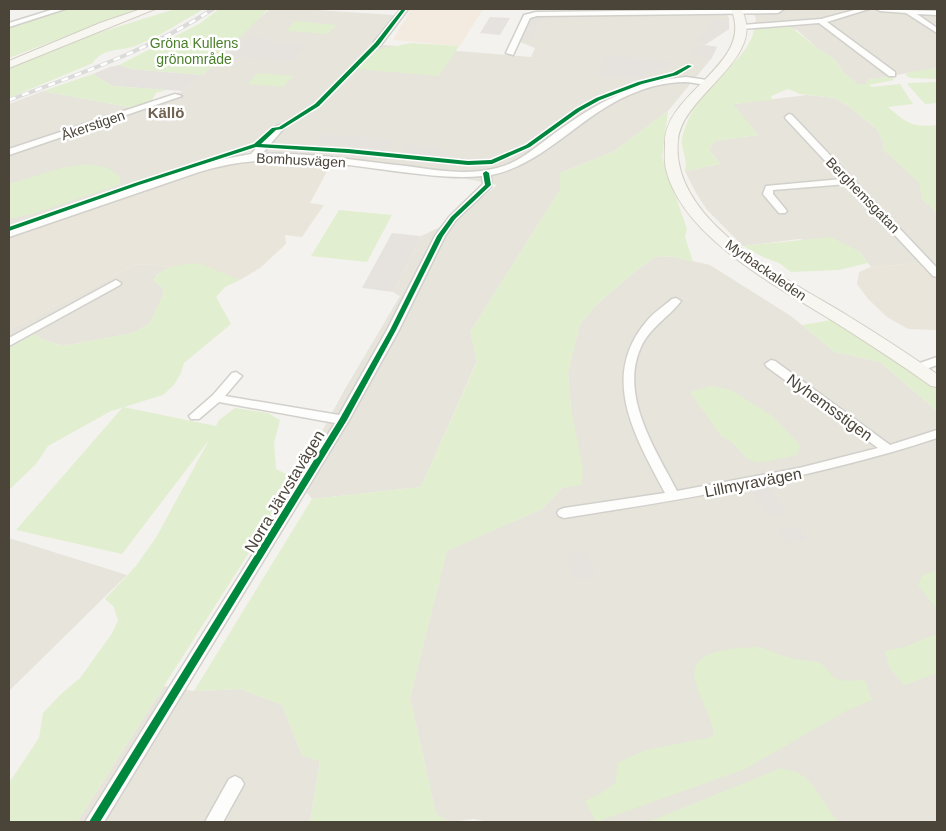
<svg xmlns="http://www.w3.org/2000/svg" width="946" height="831" font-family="Helvetica,sans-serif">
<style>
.residential{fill:#e7e4dc}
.commercial{fill:#f3ebdf}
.industrial{fill:#e6e2de}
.education{fill:#eae5da}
.green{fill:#e1eecf}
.parking{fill:#e6e3df}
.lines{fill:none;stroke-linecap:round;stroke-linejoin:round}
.street-casing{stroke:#d2d0cb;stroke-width:3}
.secondary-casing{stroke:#d3cfc5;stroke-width:2}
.street{fill:#fdfdfc;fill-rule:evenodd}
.secondary{fill:#f7f6f1;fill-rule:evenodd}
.rail-casing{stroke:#dbdbda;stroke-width:4}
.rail{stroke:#fff;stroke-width:2.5;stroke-dasharray:7;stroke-linecap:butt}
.cycleway-casing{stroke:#fff;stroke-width:3}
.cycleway{fill:#00873e;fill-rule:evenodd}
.labels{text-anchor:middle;stroke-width:5;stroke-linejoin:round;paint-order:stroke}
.far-park-label{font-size:14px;fill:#4a7f2a;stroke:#fff}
.far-street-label{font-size:14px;fill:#4b4439;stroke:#fff}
.far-neighbourhood-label{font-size:15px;font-weight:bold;fill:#6e6250;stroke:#fff}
.street-label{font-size:16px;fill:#4b4439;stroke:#fff}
</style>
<rect width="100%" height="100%" fill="#f4f2ee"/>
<!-- residential -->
<path class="residential" d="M270,9H301L394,15L372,44L531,57L535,48L520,42L533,16L716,13L726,14L729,18V29L705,45L717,47L711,59L668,111L613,152L560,173V190L470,332L477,361L421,487L312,499L296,479L345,389L400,296L393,292L421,236L455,220L497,185L391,164L254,151L149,177L154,186L9,238V104L43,91L133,108L183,91L203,75L248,27Z
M750,9H937V68L868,80L866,84H857L843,72L834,59L816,47L797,30L784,27L754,29L756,18Z
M807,95L835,98L848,106L877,129L883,141L884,150L920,183L922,199L937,213V280L919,263L871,267L859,251L799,239L743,246L707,210L696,193L685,171L720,164L709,149L715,141L758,135L732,104Z
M657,256L674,257L710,265L791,316L835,352L880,362L937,411V822H489L474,819L450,822L436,814L410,698L447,550L542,509L562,488L571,409L568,373L580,324L596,305L638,269Z
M137,264L171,267L157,274L154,281L161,286L164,293L150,323L133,333L63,346L41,339L33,334L9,348V330Z
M9,538L127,575L9,691Z
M164,686L194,691L241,689L282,705L302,755L320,761L310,822H77Z"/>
<!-- commercial -->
<path class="commercial" d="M411,9H483L460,46L393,40Z"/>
<!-- industrial -->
<path class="industrial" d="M119,65L131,69L203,75L183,91L112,86L93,74L110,67Z"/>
<!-- education -->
<path class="education" d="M258,160L330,166L310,203L324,205L302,237L285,235L286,244L260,268L240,280L189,264L171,267L137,264L9,330V238L126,195L231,163Z
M919,263L937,280V330L908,329L887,317L868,299L857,284L859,272L871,267Z"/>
<!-- green -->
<path class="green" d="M67,9H137L9,58V27Z
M175,9H204C182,21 159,37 135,46C121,51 101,48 93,63L9,98V68L88,36Z
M219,9L267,10L203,75L131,69L119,65L199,24Z
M295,21L336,25L328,34L286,31Z
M791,27L816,47L834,59L843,72L857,84H866L867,80L892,76L894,80L869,85L872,87L900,84L913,104L888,107C906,123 913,128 937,125V213L922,199L919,183L884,150L883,141L877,129L848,106L835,98L800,94L788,89L771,96L772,100L733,104L758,135L715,141L709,149L720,164L685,171C687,159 684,156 682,145C680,137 690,115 694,108C707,81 751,57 754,29Z
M411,43L459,46L439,76L355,69L372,51Z
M937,68V79L911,78L905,75L910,72Z
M258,73L293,76L283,87L247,84Z
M93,74L112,86L167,90L156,93L151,102L133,108L43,91Z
M937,82V103L925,104L907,84L909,83Z
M668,111L662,157L687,229L685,237L693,262L674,257L657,256L638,269L596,305L580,324L568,373L571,409L583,469L582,485L562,488L542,509L447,551L410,698L436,814L450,822H310L320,762L302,755L282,705L241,689L194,691L312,499L421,487L477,362L470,332L560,190V173L613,152Z
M88,164L108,168L121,177L119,185L35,213L9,219V184L61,168Z
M339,210L392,215L367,262L311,256Z
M831,237L859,251L868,263L839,270L791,272L779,263L763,257L743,246Z
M199,263L240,280L225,287L216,297L231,324L184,363L181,373L174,385L163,395L111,411L48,446L36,464L9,490V348L34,334L41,339L63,346L133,333L150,323L164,293L161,286L153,280C163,265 183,264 199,263Z
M831,320L855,332L937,387V411L880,362L835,352L802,325Z
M712,386L731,390L763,410L773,417L800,445L797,455L764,462H756L746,458L734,444L720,435L690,392Z
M123,407L216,426L219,420L235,408L268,413L280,420L274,443L276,469L296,479L77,822H9V783L39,738L43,713L61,694L80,678L111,635L118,621L114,607L105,599L136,566L157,536L209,440L122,554L16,530Z
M937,570V609L918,585L922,576Z
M937,634V673L905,685L890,669L885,651L904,647Z
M759,647C770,650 782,656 794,659C816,663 818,656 834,678L846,681L865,680L872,700L846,711L745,769L596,822L585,801L603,792L616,782L617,763L646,750L708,738L714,734C710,715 699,697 695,679C688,648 740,648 759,647Z
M781,768C786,770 794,771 800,774C817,784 825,808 839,822H648Z"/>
<!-- parking -->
<path class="parking" d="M533,16L542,17L532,40L522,39Z
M490,17L510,18L500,35L480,33Z
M714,20L729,22V29L706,44L695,42L707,30L704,29L713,24Z
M248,37L271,39L270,42L306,44L292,61L229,56Z
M698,44L704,45L717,47L711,59L691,56Z
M606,55L670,61L667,68L633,79L597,76Z
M325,134L394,140L388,150L318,143Z
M406,144L441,148L440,151H447L443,158L400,154Z
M392,233L421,236L393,292L362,288Z
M767,486L788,513L770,517L750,490Z
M797,526L807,539L788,544L778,530Z
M586,551L596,577L574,579L566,554Z"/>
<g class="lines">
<!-- street casing -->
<g class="street-casing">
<path id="street" d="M54,9H65L9,27V23Z
M401,9H408L380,46H374V42Z
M784,9L778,13L537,16L530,18L513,55L506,53L524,15L536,12Z
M858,9H869L827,22L895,72V76H889L819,23L742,29L738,27L742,25L821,19Z
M876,9L937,11V15L917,14L937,28V33L906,13L880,11Z
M686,77L707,80L711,82C704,87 693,82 685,82C666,82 647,87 629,95C581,115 543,165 491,175V187L456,220L445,236L399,330L349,420L104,822H85L335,423L219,402L199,419H191L189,416L213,395L232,373L236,372L242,376L225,396L339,415L387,330L435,236L450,216L483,184L482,176C455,179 428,175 402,172C332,163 268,150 199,172L9,237V231L192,168L224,159L251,154L277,126L280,125L284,128L262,154C310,152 358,161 406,166C435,170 467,176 497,168C519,163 537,146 555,133C595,104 635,81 686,77Z
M175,94L182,96L9,155V149Z
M789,114L792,115L937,268V277L933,276L847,184L773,190V194L787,211L785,213H779L763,194L766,186L842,179L786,119L785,117Z
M116,280L121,283L120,285L9,346V338Z
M676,298L681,301C669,317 650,327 641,347C619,395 655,449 677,491L799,468L878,448L767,367L765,364L771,360L775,361L890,445L937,430V438C816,478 690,498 564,518L559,516L557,513L559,510L564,508L665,493C636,438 599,378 646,322C653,313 664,306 672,299Z
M937,357V365L918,372L912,368L914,365Z
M235,776L241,779L244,784L223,822H205L229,779Z"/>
</g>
<!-- secondary casing -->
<g class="secondary-casing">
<path id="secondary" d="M141,9H155L9,68V61L100,23Z
M731,9H741C769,58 682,94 678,140C669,221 787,279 845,314C876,333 907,353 937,374V387L931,386C899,363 866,342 833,321C778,287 682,237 666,169C664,161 665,151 665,143C664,92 756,64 731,9Z"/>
</g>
<!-- street -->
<use href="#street" class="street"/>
<!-- secondary -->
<use href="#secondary" class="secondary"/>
<!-- rail casing -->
<g class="rail-casing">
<path id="rail" d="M9,100C79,74 150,50 213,9"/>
</g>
<!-- rail -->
<use href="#rail" class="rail"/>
<!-- cycleway casing -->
<g class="cycleway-casing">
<path id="cycleway" d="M402,9H406L379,45L319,106L282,129L276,130L261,144L348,149L468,161L491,160L526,145L576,109L596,98L638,82L673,73L688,65L692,66L677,75L642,84L600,100L580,111L530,147L492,164L468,165L348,153L256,147L139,185L9,231V227L135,183L254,144L272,128L279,127L315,104L375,43Z
M486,171L489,173L491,185L455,219L443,236L396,330L347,420L100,822H89L339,420L390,330L437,236L451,217L485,185L483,173Z"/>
</g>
<!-- cycleway -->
<use href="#cycleway" class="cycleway"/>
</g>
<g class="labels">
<!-- far-park labels -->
<g class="far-park-label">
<text x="194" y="48">Gröna Kullens<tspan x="194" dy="16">grönområde</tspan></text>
</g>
<!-- far-street labels -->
<g class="far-street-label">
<text transform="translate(93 125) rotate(-19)" y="5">Åkerstigen</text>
<text transform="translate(301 160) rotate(3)" y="5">Bomhusvägen</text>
<text transform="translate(863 195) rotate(46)" y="5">Berghemsgatan</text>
<text transform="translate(766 270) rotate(35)" y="5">Myrbackaleden</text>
</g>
<!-- far-neighbourhood labels -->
<g class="far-neighbourhood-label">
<text x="166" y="118">Källö</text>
</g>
<!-- street labels -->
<g class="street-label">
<text transform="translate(830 407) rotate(36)" y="6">Nyhemsstigen</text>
<text transform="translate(753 482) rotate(-11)" y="6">Lillmyravägen</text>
<text transform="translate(284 491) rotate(-59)" y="6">Norra Järvstavägen</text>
</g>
</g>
<!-- border -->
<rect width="946" height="831" fill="none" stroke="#4b4439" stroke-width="20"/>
</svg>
